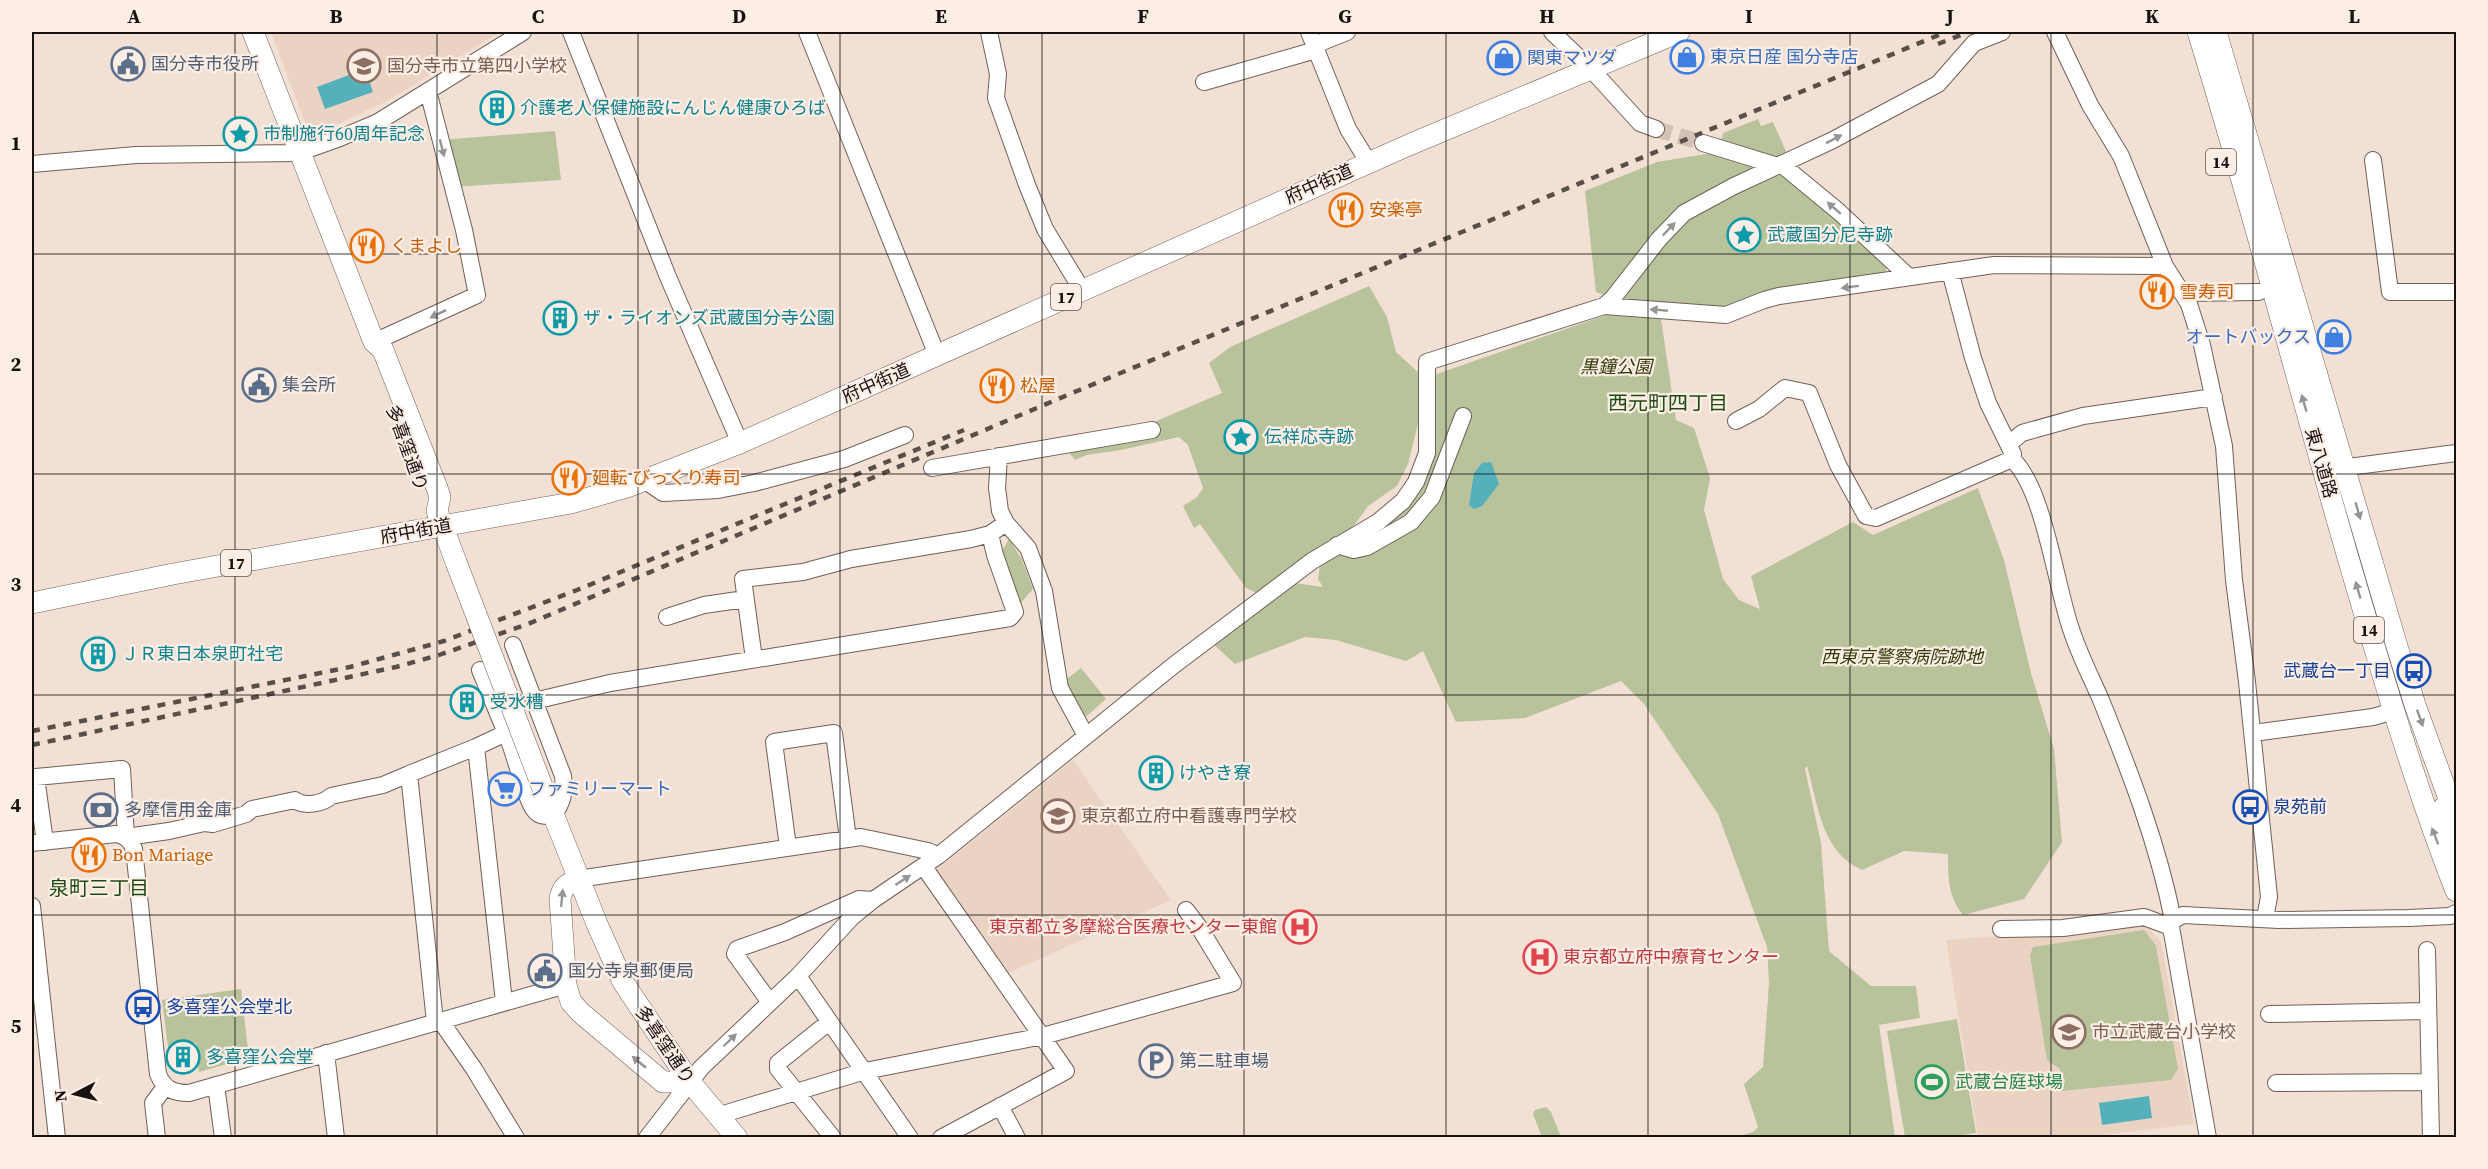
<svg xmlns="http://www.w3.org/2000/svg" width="2488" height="1169" font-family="'Source Serif 4','Noto Sans JP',serif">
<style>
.built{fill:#ebd3c3}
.green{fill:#b8c39b}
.water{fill:#54b1bc}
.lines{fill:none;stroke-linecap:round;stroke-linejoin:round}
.minor-tunnel{stroke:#d1c1b7;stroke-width:16;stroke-dasharray:16 8;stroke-linecap:butt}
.minor-casing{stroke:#706057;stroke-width:18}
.major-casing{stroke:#706057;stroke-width:22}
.minor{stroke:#fff;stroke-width:16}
.major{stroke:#fff;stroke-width:21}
.rail{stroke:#594f49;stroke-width:4.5;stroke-dasharray:8 8;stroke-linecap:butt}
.major-bridge-casing{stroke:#706057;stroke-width:22;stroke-linecap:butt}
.major-bridge{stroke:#fff;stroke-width:21}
.oneway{fill:#979493}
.grid{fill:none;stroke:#18120e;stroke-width:1.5;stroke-opacity:0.55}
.labels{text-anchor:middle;stroke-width:4.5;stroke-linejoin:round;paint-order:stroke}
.shield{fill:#fceee5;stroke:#5c544e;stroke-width:1.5}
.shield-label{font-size:16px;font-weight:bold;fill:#18120e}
.shop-label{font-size:18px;fill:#366cbe;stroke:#fceee5;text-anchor:start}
.service-label{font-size:18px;fill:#4e5e75;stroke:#fceee5;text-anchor:start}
.education-label{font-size:18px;fill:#785e54;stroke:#fceee5;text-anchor:start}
.culture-label{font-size:18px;fill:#0d838f;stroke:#fceee5;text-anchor:start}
.street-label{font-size:18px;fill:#18120e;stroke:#fceee5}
.food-label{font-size:18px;fill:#c56008;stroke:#fceee5;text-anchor:start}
.park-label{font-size:18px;font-style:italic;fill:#313b09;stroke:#fceee5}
.transit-label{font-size:18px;fill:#164399;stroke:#fceee5;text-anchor:start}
.health-label{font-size:18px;fill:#be3a42;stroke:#fceee5;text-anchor:end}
.leisure-label{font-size:18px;fill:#27864d;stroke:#fceee5;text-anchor:start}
.neighbourhood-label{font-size:20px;fill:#1c4b12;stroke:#fceee5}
.neatline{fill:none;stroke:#18120e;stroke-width:2}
.grid-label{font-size:20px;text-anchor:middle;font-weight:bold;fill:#18120e}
</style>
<rect width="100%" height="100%" fill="#f2e0d5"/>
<!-- built -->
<path class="built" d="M271,32H500L389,100L325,130L305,123Z
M1073,760L1171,900L1004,975L934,872Z
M2144,924L2161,941L2194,1124L2086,1137H1978L1946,940Z"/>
<!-- green -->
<path class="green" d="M1758,119L1761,126L1773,122L1788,156L1773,164L1886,264V276L1725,308L1620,301L1596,292L1585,191L1657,162L1718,152L1723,133Z
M555,131L561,180L452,187L440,140Z
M1369,286L1387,317L1396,352L1421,375L1420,416L1408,464L1397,486L1368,506L1353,527L1259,594L1246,588L1200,524L1194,528L1183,506L1197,497L1203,488L1188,445L1179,437L1121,450L1087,455L1075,460L1067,450L1141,434L1154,422L1222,393L1209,363L1230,347Z
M1606,315L1661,319L1676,420L1694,428L1710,478L1704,510L1723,579L1739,600L1760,609L1751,576L1853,522L1873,535L1978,488L2004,560L2031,673L2054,749L2062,842L2024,899L1963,915C1948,896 1948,878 1948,854L1904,851L1862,870C1821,852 1818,804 1807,766L1805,769L1821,843L1829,951L1871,986H1916L1920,1018L1879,1025L1895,1137H1737L1753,1132L1758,1127L1744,1084L1763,1067L1769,983L1767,947L1718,814L1644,704L1621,681L1525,718L1456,722L1423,651L1406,661L1336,640L1305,637L1235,664L1212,643L1295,583L1323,587L1318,579L1321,558L1422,483L1434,375Z
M1009,539L1021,558L1033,589L1020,604L1000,554Z
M1081,668L1106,699L1087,716L1082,715L1067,685V679Z
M2144,930L2156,946L2178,1069L2171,1080L2062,1091L2060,1069L2047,1060L2030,955L2033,947Z
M241,989L249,1058L199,1072L196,1043L168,1047L162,1000Z
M1957,1019L1976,1133L1949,1137H1905L1887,1031Z
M1546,1107L1551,1112L1561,1137H1542L1533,1114L1535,1110Z"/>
<!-- water -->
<path class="water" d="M365,69L373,92L325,109L317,87Z
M1491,462L1499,484L1482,506L1474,509L1469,505L1474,473L1482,463Z
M2149,1096L2152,1118L2102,1125L2099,1103Z"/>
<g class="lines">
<!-- minor-tunnel -->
<path class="minor-tunnel" d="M1656,129L1703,143"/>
<!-- minor casing -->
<g class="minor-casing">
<path id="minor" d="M571,32L668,277L740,443
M807,32L937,355
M989,32L998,74L996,98L1027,185L1045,229L1082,290
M1309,32L1348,129L1369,163
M1552,32L1590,68L1640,123L1656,129
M2055,32L2090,105L2121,156L2165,266L2189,304L2202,345L2224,446L2234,580L2247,682L2269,897L2265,918
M1204,82L1309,52L1322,42L1347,32
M1703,143L1778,166
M2373,160L2390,292H2456
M32,164L136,155L298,153L340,138L378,122L523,32
M1781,164L1838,211L1908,276
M1950,271L1973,358L1988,403L2013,454L2012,459C2044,488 2056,587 2071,629C2079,654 2091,677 2101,700C2130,772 2158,844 2173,920
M2184,293L2259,292
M1604,306L1613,298L1659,239L1684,213L1734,186L1831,141L1938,84L1974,43L2002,32
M374,342L477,295L464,230L428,91
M1736,421L1759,409L1785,388L1809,393L1838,465L1866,516L1876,518L2012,459
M2009,444L2022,433L2083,416L2214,397
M999,456L997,488L1000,511L1006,523L1028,548L1044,591L1060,688L1086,736
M932,468L1152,430
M2333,469L2456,453
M644,480L663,493L718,490L754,483L844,459L905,435
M1337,545L1354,550L1367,547L1411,522L1432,497L1463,416
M667,617L704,605L745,599
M754,659L743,579L803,572L851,559L971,539L990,534L1006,523
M480,670L506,733
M534,701L610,683L1010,618L1015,612L995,555L990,534
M2253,733L2373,717L2394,711
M45,842L36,777L122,769L126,837L169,831L204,823L213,824L246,814L252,809L295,800C304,807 323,804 331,796L383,785L409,774
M32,843L116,834C126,836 130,840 134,849L158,1074C164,1089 173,1093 189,1093L566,985
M788,847L774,742L834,733L848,839
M924,867L1066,1071L941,1138
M578,879L861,837L928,851L938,856
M32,906L57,1138
M2171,927L2172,921L2183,915L2279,920L2409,918L2450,916L2456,913
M2171,927L2208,1138
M2001,929L2063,928L2144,917L2171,927
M2427,950L2431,1138
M798,976L910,1138
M769,1001L735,954L737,949L785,932L859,899L872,900
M504,1002L476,747L506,733C514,750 526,802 535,811C540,817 547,816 553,816C563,802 565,793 563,776L513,645
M2269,1014L2428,1011
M440,1020L474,1069L516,1138
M435,1022L409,774L476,747
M829,1022L778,1063V1069L833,1138
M326,1053L336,1138
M2276,1083L2430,1082
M216,1085L223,1138
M1000,1106L1017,1138
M717,1116L865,1071L1043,1036L1233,983L1199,927L1186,910
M157,1138L153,1103L165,1087
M647,1138L701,1068L798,976L852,917L873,900L938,856L1174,665L1312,561L1378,522L1403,501L1416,482L1427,453V362L1604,306L1726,315L1764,300L1779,296L1994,265L2165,266"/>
</g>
<!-- major casing -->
<g class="major-casing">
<path id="major" d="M253,32L374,342L383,350L437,488L440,497L437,511
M2198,32C2253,209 2299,389 2351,568C2383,677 2415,786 2456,891
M2216,32L2396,643L2415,705L2456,818
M438,514L456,562
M32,603L173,574L571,503L627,487L740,443L1411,144L1679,32
M545,794L597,924L623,982L690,1082L737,1138
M2444,807L2456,846
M578,879C567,884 562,887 560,899L566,985L571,1002L581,1013L663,1082H690"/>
</g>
<!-- minor -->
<use href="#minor" class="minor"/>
<!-- major -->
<use href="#major" class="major"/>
<!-- rail -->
<path class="rail" d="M1938,44L1968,32
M32,731L350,667L444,641L577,590L964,430
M32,745L396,667L439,655L528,624L1077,391L1946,32"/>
<!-- major-bridge casing -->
<g class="major-bridge-casing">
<path id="major-bridge" d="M456,562L545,794"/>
</g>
<!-- major-bridge -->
<use href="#major-bridge" class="major-bridge"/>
</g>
<!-- one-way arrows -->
<defs><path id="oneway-solid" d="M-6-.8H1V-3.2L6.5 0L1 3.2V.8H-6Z" transform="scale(1.5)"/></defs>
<g class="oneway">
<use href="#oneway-solid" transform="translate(1834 139) rotate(-27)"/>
<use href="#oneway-solid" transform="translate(442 148) rotate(76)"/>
<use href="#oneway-solid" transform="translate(1834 208) rotate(-139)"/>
<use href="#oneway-solid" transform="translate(1669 229) rotate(-46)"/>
<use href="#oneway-solid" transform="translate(1850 287) rotate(173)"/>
<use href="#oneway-solid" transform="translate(1659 310) rotate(-175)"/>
<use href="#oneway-solid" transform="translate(438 314) rotate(154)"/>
<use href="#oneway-solid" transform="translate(2304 403) rotate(-106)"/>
<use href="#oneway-solid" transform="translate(2358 511) rotate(74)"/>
<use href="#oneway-solid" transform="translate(2358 590) rotate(-106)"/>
<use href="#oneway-solid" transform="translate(2420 718) rotate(70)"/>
<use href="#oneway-solid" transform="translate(2435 836) rotate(-111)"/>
<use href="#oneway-solid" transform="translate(903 880) rotate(-33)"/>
<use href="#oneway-solid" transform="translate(562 898) rotate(-84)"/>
<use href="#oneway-solid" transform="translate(730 1040) rotate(-44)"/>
<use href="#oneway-solid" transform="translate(639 1062) rotate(-140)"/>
</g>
<!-- grid -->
<path class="grid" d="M235,32V1138M437,32V1138M638,32V1138M840,32V1138M1042,32V1138M1244,32V1138M1446,32V1138M1648,32V1138M1850,32V1138M2051,32V1138M2253,32V1138M32,254H2456M32,474H2456M32,695H2456M32,915H2456"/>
<!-- icons -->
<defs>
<g id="shop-ring" transform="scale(1.725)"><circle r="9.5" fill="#fceee5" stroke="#3f7fe0" stroke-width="1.5"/><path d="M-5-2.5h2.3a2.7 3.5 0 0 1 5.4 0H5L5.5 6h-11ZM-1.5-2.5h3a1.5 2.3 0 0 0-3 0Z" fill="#3f7fe0"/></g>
<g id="civic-ring" transform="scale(1.725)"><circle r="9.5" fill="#fceee5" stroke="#5c6f8a" stroke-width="1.5"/><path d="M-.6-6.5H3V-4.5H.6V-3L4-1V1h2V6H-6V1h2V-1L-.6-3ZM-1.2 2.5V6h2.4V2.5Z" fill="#5c6f8a"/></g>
<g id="school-ring" transform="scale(1.725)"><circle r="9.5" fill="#fceee5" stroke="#8d6e63" stroke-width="1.5"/><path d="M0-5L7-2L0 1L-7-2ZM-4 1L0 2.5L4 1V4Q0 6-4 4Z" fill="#8d6e63"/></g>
<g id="building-ring" transform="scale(1.725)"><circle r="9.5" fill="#fceee5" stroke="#0f9aa8" stroke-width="1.5"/><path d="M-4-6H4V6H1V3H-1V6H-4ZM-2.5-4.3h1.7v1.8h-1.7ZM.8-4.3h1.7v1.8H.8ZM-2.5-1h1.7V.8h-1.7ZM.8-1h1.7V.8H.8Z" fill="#0f9aa8"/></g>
<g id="sight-ring" transform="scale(1.725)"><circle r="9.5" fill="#fceee5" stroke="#0f9aa8" stroke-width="1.5"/><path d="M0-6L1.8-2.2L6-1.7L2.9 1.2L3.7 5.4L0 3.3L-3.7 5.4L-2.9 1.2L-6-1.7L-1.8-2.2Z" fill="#0f9aa8"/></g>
<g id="restaurant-ring" transform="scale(1.725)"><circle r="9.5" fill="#fceee5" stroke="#e8710a" stroke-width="1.5"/><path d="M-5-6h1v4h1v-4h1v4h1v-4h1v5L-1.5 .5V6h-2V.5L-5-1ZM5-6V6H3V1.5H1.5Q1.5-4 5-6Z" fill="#e8710a"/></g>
<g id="bus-ring" transform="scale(1.725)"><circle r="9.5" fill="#fceee5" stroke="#1a4fb4" stroke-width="1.5"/><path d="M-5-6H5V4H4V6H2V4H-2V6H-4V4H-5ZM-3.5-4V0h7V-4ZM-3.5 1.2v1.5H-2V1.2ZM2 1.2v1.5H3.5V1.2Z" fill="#1a4fb4"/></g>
<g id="supermarket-ring" transform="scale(1.725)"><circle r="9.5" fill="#fceee5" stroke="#3f7fe0" stroke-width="1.5"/><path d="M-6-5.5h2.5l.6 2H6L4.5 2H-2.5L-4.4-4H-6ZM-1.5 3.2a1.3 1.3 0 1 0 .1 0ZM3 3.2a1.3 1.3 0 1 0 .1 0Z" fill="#3f7fe0"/></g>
<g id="bank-ring" transform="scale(1.725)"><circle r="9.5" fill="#fceee5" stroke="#5c6f8a" stroke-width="1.5"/><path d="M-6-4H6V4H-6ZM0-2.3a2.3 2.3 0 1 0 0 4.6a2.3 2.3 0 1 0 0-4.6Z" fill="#5c6f8a"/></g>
<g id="university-ring" transform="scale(1.725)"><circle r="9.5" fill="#fceee5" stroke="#8d6e63" stroke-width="1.5"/><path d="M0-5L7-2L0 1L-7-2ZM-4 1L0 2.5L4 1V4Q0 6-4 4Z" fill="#8d6e63"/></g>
<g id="hospital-ring" transform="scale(1.725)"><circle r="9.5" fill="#fceee5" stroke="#e0444e" stroke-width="1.5"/><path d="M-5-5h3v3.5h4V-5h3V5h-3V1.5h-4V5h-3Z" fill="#e0444e"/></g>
<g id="parking-ring" transform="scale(1.725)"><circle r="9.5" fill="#fceee5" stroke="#5c6f8a" stroke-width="1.5"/><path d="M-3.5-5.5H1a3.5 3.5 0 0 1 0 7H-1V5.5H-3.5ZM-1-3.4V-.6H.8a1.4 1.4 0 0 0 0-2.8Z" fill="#5c6f8a"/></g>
<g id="stadium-ring" transform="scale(1.725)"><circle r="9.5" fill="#fceee5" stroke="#2e9e5b" stroke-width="1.5"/><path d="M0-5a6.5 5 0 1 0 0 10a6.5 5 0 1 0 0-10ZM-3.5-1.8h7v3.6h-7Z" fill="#2e9e5b"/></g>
</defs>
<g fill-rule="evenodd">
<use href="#shop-ring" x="1687" y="57"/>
<use href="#shop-ring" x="1504" y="58"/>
<use href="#civic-ring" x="128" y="64"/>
<use href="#school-ring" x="364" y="66"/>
<use href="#building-ring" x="497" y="108"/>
<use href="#sight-ring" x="240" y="134"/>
<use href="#restaurant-ring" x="1346" y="210"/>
<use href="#sight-ring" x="1744" y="235"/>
<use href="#restaurant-ring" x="367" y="246"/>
<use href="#restaurant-ring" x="2157" y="292"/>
<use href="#building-ring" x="560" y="318"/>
<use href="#shop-ring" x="2334" y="337"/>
<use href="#civic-ring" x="259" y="385"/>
<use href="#restaurant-ring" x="997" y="386"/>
<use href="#sight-ring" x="1241" y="437"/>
<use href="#restaurant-ring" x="569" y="478"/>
<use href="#building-ring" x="98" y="654"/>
<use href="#bus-ring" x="2414" y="671"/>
<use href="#building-ring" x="467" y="702"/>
<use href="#building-ring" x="1156" y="773"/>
<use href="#supermarket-ring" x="505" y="789"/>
<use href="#bus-ring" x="2250" y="807"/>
<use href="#bank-ring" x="101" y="810"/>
<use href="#university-ring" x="1058" y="816"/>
<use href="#restaurant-ring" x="89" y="855"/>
<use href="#hospital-ring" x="1300" y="927"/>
<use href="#hospital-ring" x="1540" y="957"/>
<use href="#civic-ring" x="545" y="971"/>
<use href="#bus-ring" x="143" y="1007"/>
<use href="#school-ring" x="2069" y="1032"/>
<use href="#building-ring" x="183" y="1057"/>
<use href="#parking-ring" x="1156" y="1061"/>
<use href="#stadium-ring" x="1932" y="1082"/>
</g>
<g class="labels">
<!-- shield labels -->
<g class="shield">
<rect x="2206" y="149" width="30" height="26" rx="4.5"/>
<rect x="1051" y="284" width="30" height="26" rx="4.5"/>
<rect x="221" y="550" width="30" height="26" rx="4.5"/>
<rect x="2354" y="617" width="30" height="26" rx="4.5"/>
</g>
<g class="shield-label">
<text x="2221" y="168">14</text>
<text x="1066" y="303">17</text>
<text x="236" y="569">17</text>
<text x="2369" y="636">14</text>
</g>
<!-- shop labels -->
<g class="shop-label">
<text x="1710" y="63">東京日産 国分寺店</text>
<text x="1527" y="64">関東マツダ</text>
<text x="2311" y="343" text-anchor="end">オートバックス</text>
<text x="528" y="795">ファミリーマート</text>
</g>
<!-- service labels -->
<g class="service-label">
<text x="151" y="70">国分寺市役所</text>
<text x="282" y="391">集会所</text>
<text x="124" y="816">多摩信用金庫</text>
<text x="568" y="977">国分寺泉郵便局</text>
<text x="1179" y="1067">第二駐車場</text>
</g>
<!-- education labels -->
<g class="education-label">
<text x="387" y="72">国分寺市立第四小学校</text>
<text x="1081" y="822">東京都立府中看護専門学校</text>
<text x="2092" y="1038">市立武蔵台小学校</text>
</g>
<!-- culture labels -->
<g class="culture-label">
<text x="520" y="114">介護老人保健施設にんじん健康ひろば</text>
<text x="263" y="140">市制施行60周年記念</text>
<text x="1767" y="241">武蔵国分尼寺跡</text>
<text x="583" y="324">ザ・ライオンズ武蔵国分寺公園</text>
<text x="1264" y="443">伝祥応寺跡</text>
<text x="121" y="660">ＪＲ東日本泉町社宅</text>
<text x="490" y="708">受水槽</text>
<text x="1179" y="779">けやき寮</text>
<text x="206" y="1063">多喜窪公会堂</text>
</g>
<!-- street labels -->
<g class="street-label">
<text transform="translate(1319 184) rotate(-24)" y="6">府中街道</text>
<text transform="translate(876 383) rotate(-24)" y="6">府中街道</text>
<text transform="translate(407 448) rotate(70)" y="6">多喜窪通り</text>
<text transform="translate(2321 463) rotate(74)" y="6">東八道路</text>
<text transform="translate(416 531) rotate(-10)" y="6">府中街道</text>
<text transform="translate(665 1045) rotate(56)" y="6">多喜窪通り</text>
</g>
<!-- food labels -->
<g class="food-label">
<text x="1369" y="216">安楽亭</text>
<text x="390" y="252">くまよし</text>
<text x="2180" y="298">雪寿司</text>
<text x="1020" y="392">松屋</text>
<text x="592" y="484">廻転 びっくり寿司</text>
<text x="112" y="861">Bon Mariage</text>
</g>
<!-- park labels -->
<g class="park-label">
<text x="1616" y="373">黒鐘公園</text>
<text x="1902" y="663">西東京警察病院跡地</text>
</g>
<!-- transit labels -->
<g class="transit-label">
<text x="2391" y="677" text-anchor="end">武蔵台一丁目</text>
<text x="2273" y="813">泉苑前</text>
<text x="166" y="1013">多喜窪公会堂北</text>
</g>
<!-- health labels -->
<g class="health-label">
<text x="1277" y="933">東京都立多摩総合医療センター東館</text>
<text x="1563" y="963" text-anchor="start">東京都立府中療育センター</text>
</g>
<!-- leisure labels -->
<g class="leisure-label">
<text x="1955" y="1088">武蔵台庭球場</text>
</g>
<!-- neighbourhood labels -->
<g class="neighbourhood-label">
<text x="1668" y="410">西元町四丁目</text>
<text x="99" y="895">泉町三丁目</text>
</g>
</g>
<!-- border -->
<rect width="2488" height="1169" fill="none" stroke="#fceee5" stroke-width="66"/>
<!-- north arrow -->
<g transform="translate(75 1094) rotate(263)" stroke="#fceee5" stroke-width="4.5" paint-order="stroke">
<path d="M0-4.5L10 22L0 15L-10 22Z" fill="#18120e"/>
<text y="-9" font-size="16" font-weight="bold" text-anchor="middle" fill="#18120e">N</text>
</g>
<rect x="33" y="33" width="2422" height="1103" class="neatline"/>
<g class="grid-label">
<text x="134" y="23">A</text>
<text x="336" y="23">B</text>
<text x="538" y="23">C</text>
<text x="739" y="23">D</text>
<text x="941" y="23">E</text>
<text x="1143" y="23">F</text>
<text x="1345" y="23">G</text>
<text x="1547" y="23">H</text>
<text x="1749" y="23">I</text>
<text x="1950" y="23">J</text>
<text x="2152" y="23">K</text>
<text x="2354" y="23">L</text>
<text x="16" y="150">1</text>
<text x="16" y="371">2</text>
<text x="16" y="591">3</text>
<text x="16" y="812">4</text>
<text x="16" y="1033">5</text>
</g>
</svg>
